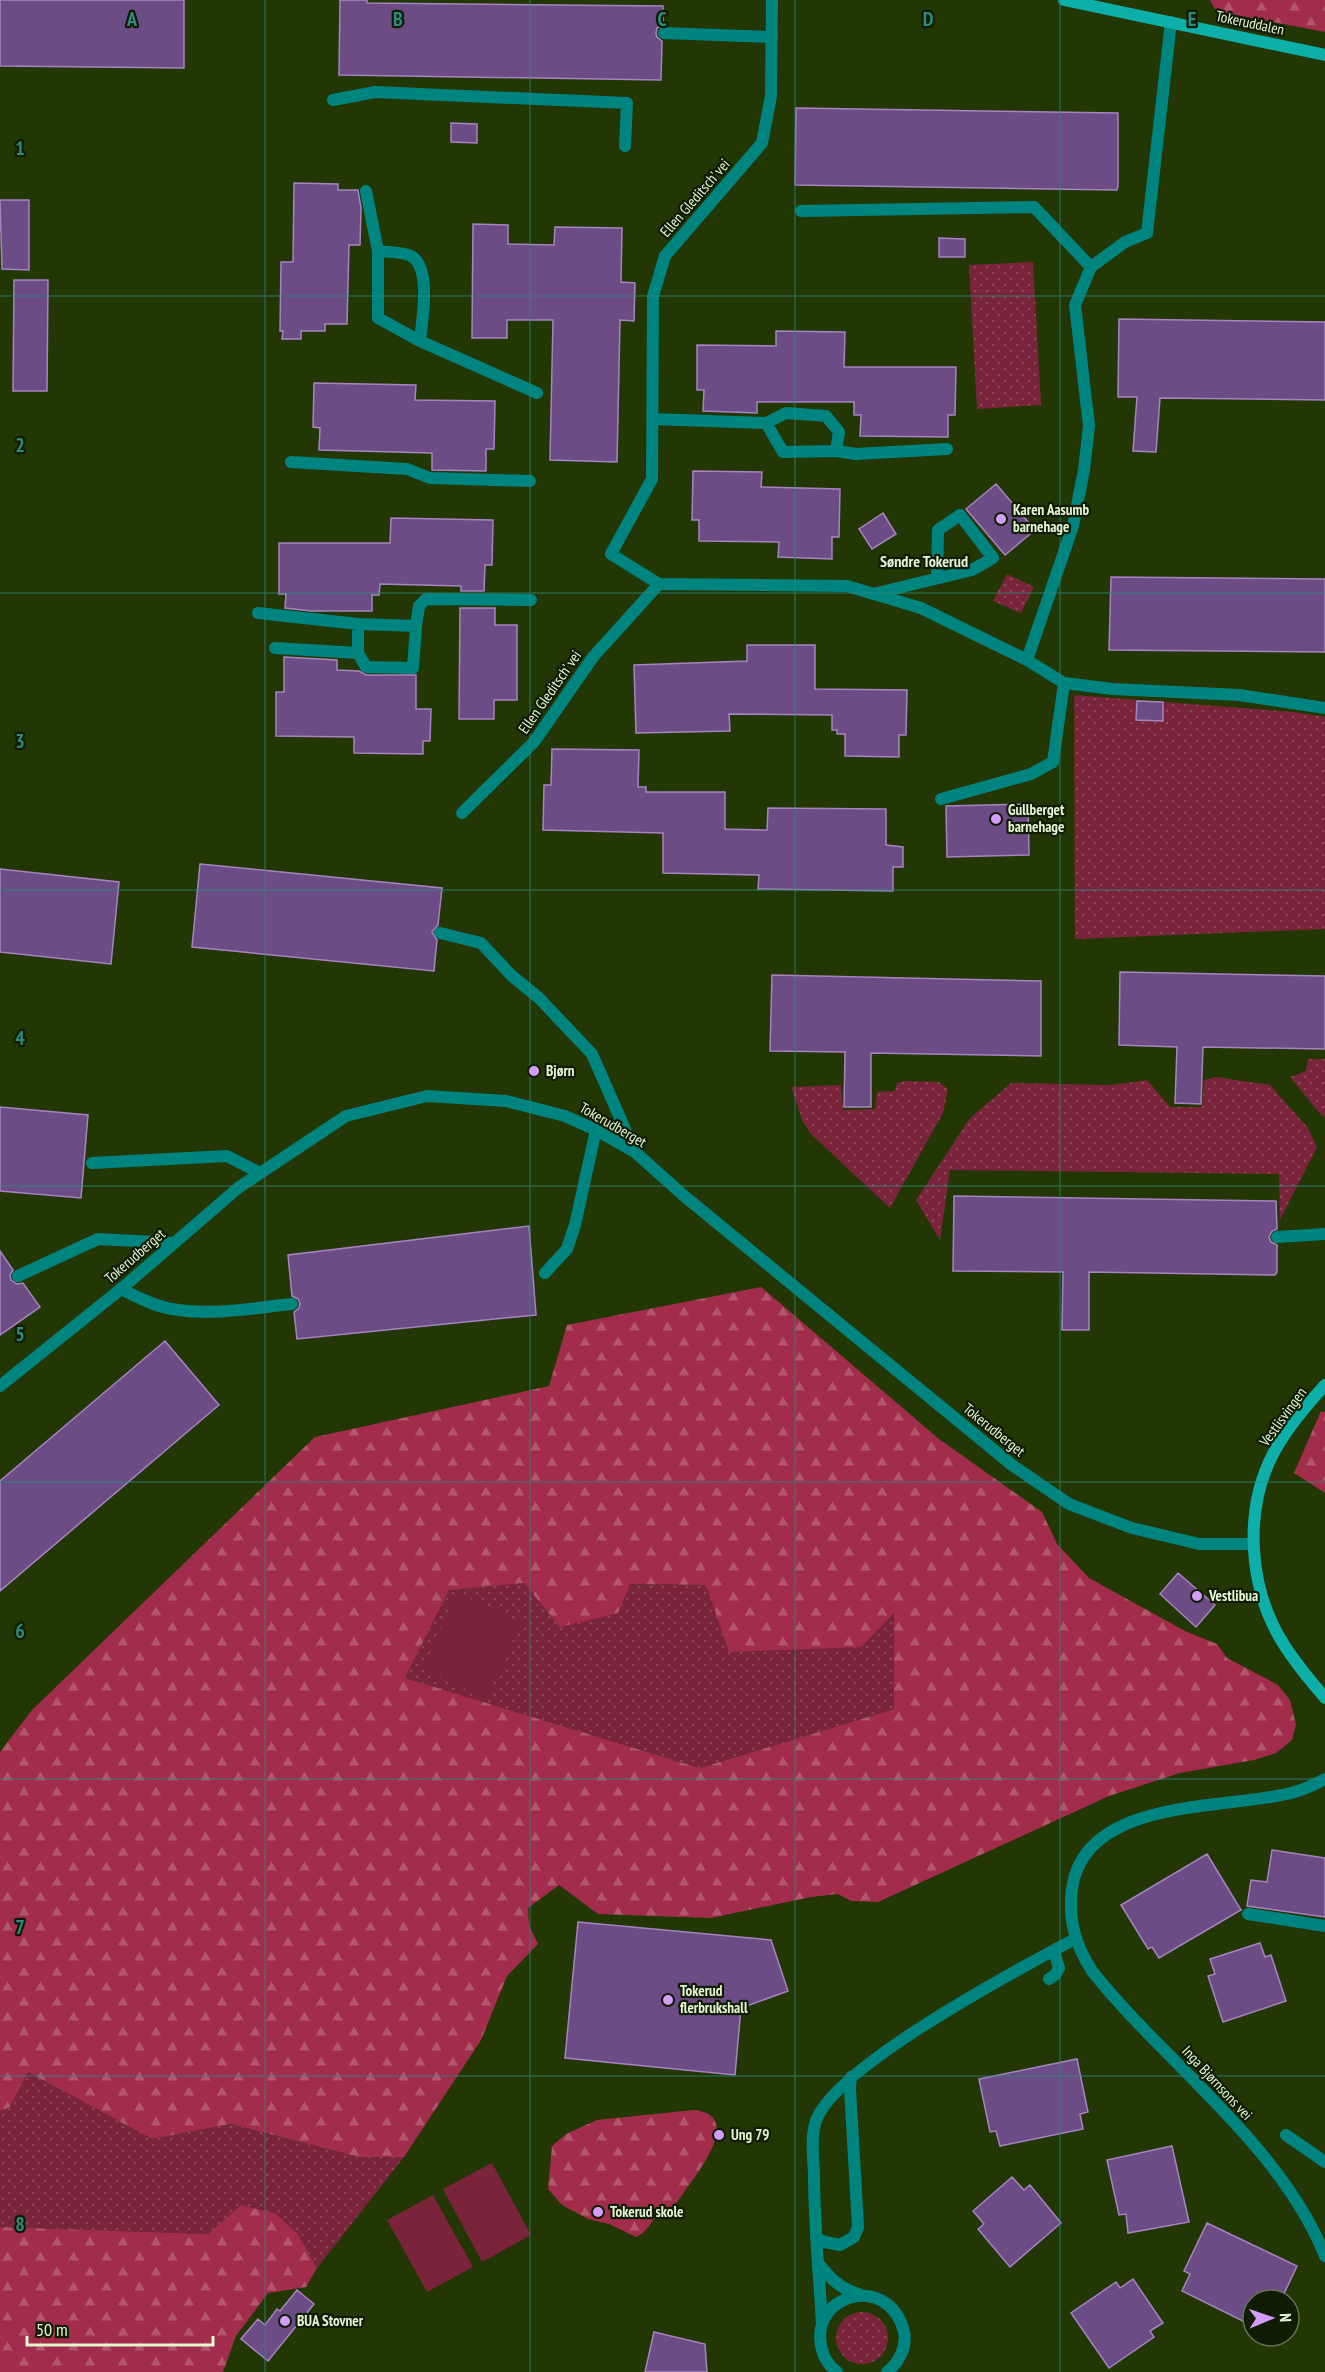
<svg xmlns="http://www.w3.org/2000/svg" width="1325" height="2372" font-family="'PT Sans Narrow',sans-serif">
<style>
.grass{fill:url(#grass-dots)}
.forest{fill:url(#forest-firs);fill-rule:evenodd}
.garden{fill:#79243a}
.building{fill:#6c4c85;stroke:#a684c1;stroke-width:1.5}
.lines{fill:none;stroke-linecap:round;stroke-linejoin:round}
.lane{stroke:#00847f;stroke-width:12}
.street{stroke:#00847f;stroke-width:12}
.secondary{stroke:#0eafa8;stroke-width:12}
.grid{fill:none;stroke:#2f897d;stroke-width:1.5;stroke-opacity:0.55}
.poi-dot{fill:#d39cfd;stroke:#101c03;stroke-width:2}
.labels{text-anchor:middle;stroke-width:4.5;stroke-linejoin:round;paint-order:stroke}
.street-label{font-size:15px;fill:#e4f5d3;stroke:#101c03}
.poi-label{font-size:15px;font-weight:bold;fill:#e4f5d3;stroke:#101c03;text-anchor:start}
.neighbourhood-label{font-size:16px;font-weight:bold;fill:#e4f5d3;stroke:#101c03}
.grid-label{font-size:20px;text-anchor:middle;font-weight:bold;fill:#2f897d;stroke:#101c03;stroke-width:4.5;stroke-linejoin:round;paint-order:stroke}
</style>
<defs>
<pattern id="grass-dots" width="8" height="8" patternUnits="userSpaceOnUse" patternTransform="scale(1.5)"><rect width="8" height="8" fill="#79243a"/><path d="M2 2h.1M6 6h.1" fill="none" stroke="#8c4456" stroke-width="1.8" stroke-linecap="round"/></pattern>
<pattern id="forest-firs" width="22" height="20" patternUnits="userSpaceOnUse" patternTransform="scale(1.5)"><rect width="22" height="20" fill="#a12c4b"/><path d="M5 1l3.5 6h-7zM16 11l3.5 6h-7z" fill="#b2566c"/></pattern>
</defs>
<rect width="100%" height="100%" fill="#233705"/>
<!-- grass -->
<path class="grass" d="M1033,262L1041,405L977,409L969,265Z
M1007,574L1034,587L1021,613L993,601Z
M1074,695L1294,712L1325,717V929L1075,939Z
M1308,1059H1325V1117L1321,1115L1290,1077L1306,1071Z
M1216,1077L1270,1085L1308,1128L1317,1147L1280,1220L1279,1174L950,1170L940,1240L916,1200L970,1118L1011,1083L1111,1085L1147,1080L1170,1107H1202L1204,1080Z
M905,1081L939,1082L948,1089L943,1113L890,1208L811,1134L803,1122L791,1087L841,1085L843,1110L875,1109L877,1092L895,1091L897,1083Z
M524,1583L706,1585L894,1612V1709L700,1768L405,1678L449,1589Z
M28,2072L152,2139L231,2124L359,2157H404L317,2268L298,2234H208L0,2227V2111L10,2107Z
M836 2338a26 26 0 1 1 52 0a26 26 0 1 1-52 0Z"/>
<!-- forest -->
<path class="forest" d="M1210,0H1325V32L1216,11Z
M761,1287L939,1439L1042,1512L1057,1544L1089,1578L1185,1631L1217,1644L1227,1658L1278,1685L1290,1700L1296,1725L1292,1740L1276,1753L1254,1760L1180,1773L1109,1796L878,1902L851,1901L838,1894L811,1897L711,1918L598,1914L559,1885L528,1908L529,1925L538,1944L507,1976L481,2040L404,2157H359L231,2124L152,2139L28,2072L10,2107L0,2111V1752L32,1710L315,1437L549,1386L567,1325ZM524,1583L560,1627L618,1613L630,1584L706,1585L729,1652L861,1647L894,1613V1709L700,1768L405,1678L449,1590Z
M1321,1411L1325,1412V1493L1294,1473Z
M693,2110C741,2114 704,2165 689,2185C683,2193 678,2202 672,2208C669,2212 663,2212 660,2214C650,2221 648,2232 636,2237L609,2224L588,2219L562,2205L548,2189L552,2146L566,2134L597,2120Z
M241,2205L276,2214L298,2234L317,2268L306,2287L268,2293L236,2336L223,2372H0V2227L208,2234Z"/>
<!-- garden -->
<path class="garden" d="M457,1593L521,1622L487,1699L423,1669Z
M492,2163L531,2235L482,2262L443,2189Z
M433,2195L473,2267L427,2292L387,2220Z"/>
<!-- building -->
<path class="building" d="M0,0H184V68L0,66Z
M340,0H367V3L663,6V25L657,28L656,33L657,37L662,41L661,80L339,75Z
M796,108L1118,113V186L1117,190L795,185Z
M451,123L477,124V143L451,142Z
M294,183L338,184V190H358L361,208L360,245H349L347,324H325V331H301V339H282L283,331H280L281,262H293Z
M0,200H29V270L2,269Z
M473,224L508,225V244L554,245L555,227L622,228L621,282L635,283L634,321L620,320L617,462L550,460L553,320H507V338H472Z
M939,238L965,239V257H939Z
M14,280H48L47,391H13Z
M1119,319L1325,322V400L1160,398L1156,452L1133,451L1137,397H1118Z
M776,331L845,332L844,367H956L955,415H948V437L860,436L861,415H854V402H757V413L703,411L704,390H697V345L776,346Z
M314,383L416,385L415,400L495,401L494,449H486V471L432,470V453L319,450L320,428L313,427Z
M693,471L762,472L761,487L840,489L839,537H832V559L778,557L779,542L699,541V520H692Z
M996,484L1035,530L1005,555L966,509Z
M883,513L896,534L872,549L859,529Z
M391,518L493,520L492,565H485L484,591H461V586L380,584L379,595H372V611H311L285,608L286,594H279V543H390Z
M1111,577L1325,579V652L1109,650Z
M460,608H495V625H517V700H494V719H459Z
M747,645H815V689L907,690L906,735H899V757L845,756V734H837V730H832V715L729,714L730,731L636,733L634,665L747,661Z
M284,657L337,660V670L359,671L366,675H416V709H431L430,741H423V754L354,753V737L276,736V692H284Z
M1137,701L1163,702V721L1136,720Z
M552,749L639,750L638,787H646V792H725V829L767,830L768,808L886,809V845L903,847V867H893V891L758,889L759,875L663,873V833L543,830L544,785H551Z
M1028,804L1029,855L947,857L946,806Z
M200,864L442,888L438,925L432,932L437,940L434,971L192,947Z
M0,869L119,882L111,964L0,952Z
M1120,972L1325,976V1049L1203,1047L1201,1104L1175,1103L1177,1047L1119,1045Z
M772,975L1041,981V1056L871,1053V1107H844L845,1052L770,1051Z
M0,1107L88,1115L81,1198L0,1191Z
M954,1196L1276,1201L1277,1229L1272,1231L1269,1237L1271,1242L1277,1245V1272L1275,1275L1089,1272V1330H1062L1063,1272L953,1271Z
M529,1226L536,1315L297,1339L294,1312L299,1308L300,1303L298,1299L292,1296L288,1255Z
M0,1251L13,1270L10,1275L11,1280L17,1284L23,1283L40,1307L0,1335Z
M165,1341L219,1405L0,1591V1481Z
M1178,1573L1215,1605L1196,1627L1160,1594Z
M1272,1850L1325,1858V1917L1247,1906L1251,1880L1267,1882Z
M1207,1854L1241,1910L1159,1958L1152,1947L1148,1949L1121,1905Z
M578,1922L771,1940L788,1991L741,2008L735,2075L565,2058Z
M1260,1943L1265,1957L1271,1955L1286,2001L1223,2022L1208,1976L1215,1974L1210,1959Z
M1077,2059L1088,2112L1080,2114L1083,2129L1000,2146L996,2131L990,2132L979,2079Z
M1172,2146L1189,2222L1128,2233L1126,2214L1119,2215L1107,2160Z
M1012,2177L1024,2190L1030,2185L1061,2223L1010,2267L978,2229L984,2224L973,2211Z
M1207,2223L1297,2266L1281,2300H1253V2326L1182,2291L1190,2274L1184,2271Z
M1133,2279L1163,2323L1150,2331L1154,2337L1109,2368L1071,2313L1116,2282L1120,2288Z
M297,2290L314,2304L268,2361L241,2339L258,2319L265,2325L277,2309L280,2311Z
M654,2332L705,2344L707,2372H645Z"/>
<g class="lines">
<!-- lane -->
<path class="lane" d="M664,33L772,37
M1147,233L1171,22
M873,594L972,570L993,558L960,515L938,530L937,578
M941,799L1031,774L1053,762L1064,683
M440,933L481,943L512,976L539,998L592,1054L635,1152
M92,1163L227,1156L260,1173
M1277,1237L1325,1234
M545,1273L567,1249L575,1225L596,1130
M18,1276L98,1239L174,1243
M121,1289C137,1297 154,1306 172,1309C212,1316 253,1308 292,1304
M1049,1979L1055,1975L1059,1968L1054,1951
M1286,2135L1325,2162
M816,2238L825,2242L840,2245L854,2237L858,2227L850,2088L851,2077
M818,2263C830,2278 840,2289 859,2294
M822,2323C819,2273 814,2223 814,2173C813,2157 811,2139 815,2124C829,2069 1022,1967 1075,1939
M837,2372C830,2367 824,2358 822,2350C807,2293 890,2272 904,2332C907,2347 899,2363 887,2372"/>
<!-- street -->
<path class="street" d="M333,100L375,92L627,103L625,146
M366,191L378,251V318L420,341L537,393
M801,211L1034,207L1091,267
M378,251C387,252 403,252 411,256C432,268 422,320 420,341
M653,419L766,423L786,413L826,416L839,432L836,451
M766,423L783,452L836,451L856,454L947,449
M291,462L407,469L430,478L530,481
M659,584L611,554L652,479L653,296L665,256L762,143L771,96L772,0
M258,613L358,624L416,626L419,606L426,599L531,600
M358,624V653L366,667L413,668L416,626
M275,648L358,653
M1027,660L1073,526L1084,470L1089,426L1075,305L1091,267L1125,242L1147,233
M462,813L534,742L593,657L659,584L847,586L921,608L1027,660L1064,683L1113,689L1239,695L1325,708
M0,1386L121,1289L238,1188L346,1116L427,1096L506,1101L565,1116L596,1130L635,1152L683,1195L1012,1465L1069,1504L1132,1528L1199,1544H1253
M1325,1779C1314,1785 1303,1790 1291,1793C1225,1810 1084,1797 1072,1889C1068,1920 1075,1944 1092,1971C1165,2063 1281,2145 1325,2256
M1248,1914L1325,1926"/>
<!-- secondary -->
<path class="secondary" d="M1064,0L1325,55
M1325,1385C1306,1406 1286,1429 1273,1454C1243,1512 1249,1589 1283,1643C1295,1663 1310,1680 1325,1698"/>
</g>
<!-- grid -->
<path class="grid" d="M265,0V2372M530,0V2372M795,0V2372M1060,0V2372M0,296H1325M0,593H1325M0,890H1325M0,1186H1325M0,1482H1325M0,1779H1325M0,2076H1325"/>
<!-- markers -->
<g class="poi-dot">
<circle cx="1001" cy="519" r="6"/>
<circle cx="996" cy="819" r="6"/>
<circle cx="534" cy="1071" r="6"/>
<circle cx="1197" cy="1596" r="6"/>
<circle cx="668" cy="2000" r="6"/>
<circle cx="719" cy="2135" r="6"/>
<circle cx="598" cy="2212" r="6"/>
<circle cx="285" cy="2321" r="6"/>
</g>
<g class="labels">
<!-- street labels -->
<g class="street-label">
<text transform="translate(1250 23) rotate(12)" y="5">Tokeruddalen</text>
<text transform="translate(695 198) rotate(-49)" y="5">Ellen Gleditsch’ vei</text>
<text transform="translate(550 692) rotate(-55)" y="5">Ellen Gleditsch’ vei</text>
<text transform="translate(613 1125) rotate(30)" y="5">Tokerudberget</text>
<text transform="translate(135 1256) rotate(-41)" y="5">Tokerudberget</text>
<text transform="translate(1283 1417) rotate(-54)" y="5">Vestlisvingen</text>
<text transform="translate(994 1430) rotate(39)" y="5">Tokerudberget</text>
<text transform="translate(1217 2083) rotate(47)" y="5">Inga Bjørnsons vei</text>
</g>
<!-- poi labels -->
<g class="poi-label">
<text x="1013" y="515">Karen Aasumb<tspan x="1013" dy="17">barnehage</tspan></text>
<text x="1008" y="815">Gullberget<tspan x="1008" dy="17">barnehage</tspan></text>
<text x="546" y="1076">Bjørn</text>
<text x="1209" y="1601">Vestlibua</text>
<text x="680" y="1996">Tokerud<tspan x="680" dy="17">flerbrukshall</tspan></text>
<text x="731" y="2140">Ung 79</text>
<text x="610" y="2217">Tokerud skole</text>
<text x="297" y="2326">BUA Stovner</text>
</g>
<!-- neighbourhood labels -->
<g class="neighbourhood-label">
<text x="924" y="567">Søndre Tokerud</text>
</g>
</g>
<g class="grid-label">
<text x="132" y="26">A</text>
<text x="398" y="26">B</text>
<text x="662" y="26">C</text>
<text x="928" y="26">D</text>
<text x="1192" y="26">E</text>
<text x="20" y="155">1</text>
<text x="20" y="452">2</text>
<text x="20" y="748">3</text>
<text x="20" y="1045">4</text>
<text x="20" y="1341">5</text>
<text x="20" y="1638">6</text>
<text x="20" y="1934">7</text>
<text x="20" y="2231">8</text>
</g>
<!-- north arrow -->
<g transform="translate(1271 2318) rotate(88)"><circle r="28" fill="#101c03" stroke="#657356" stroke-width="1.5"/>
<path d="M0-4.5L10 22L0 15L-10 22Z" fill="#d39cfd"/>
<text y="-9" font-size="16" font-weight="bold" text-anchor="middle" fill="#e4f5d3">N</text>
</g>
<!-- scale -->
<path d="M27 2336v9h186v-9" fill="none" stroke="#e4f5d3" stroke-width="3"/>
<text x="36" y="2336" font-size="18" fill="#e4f5d3" stroke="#101c03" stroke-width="4.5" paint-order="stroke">50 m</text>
</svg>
